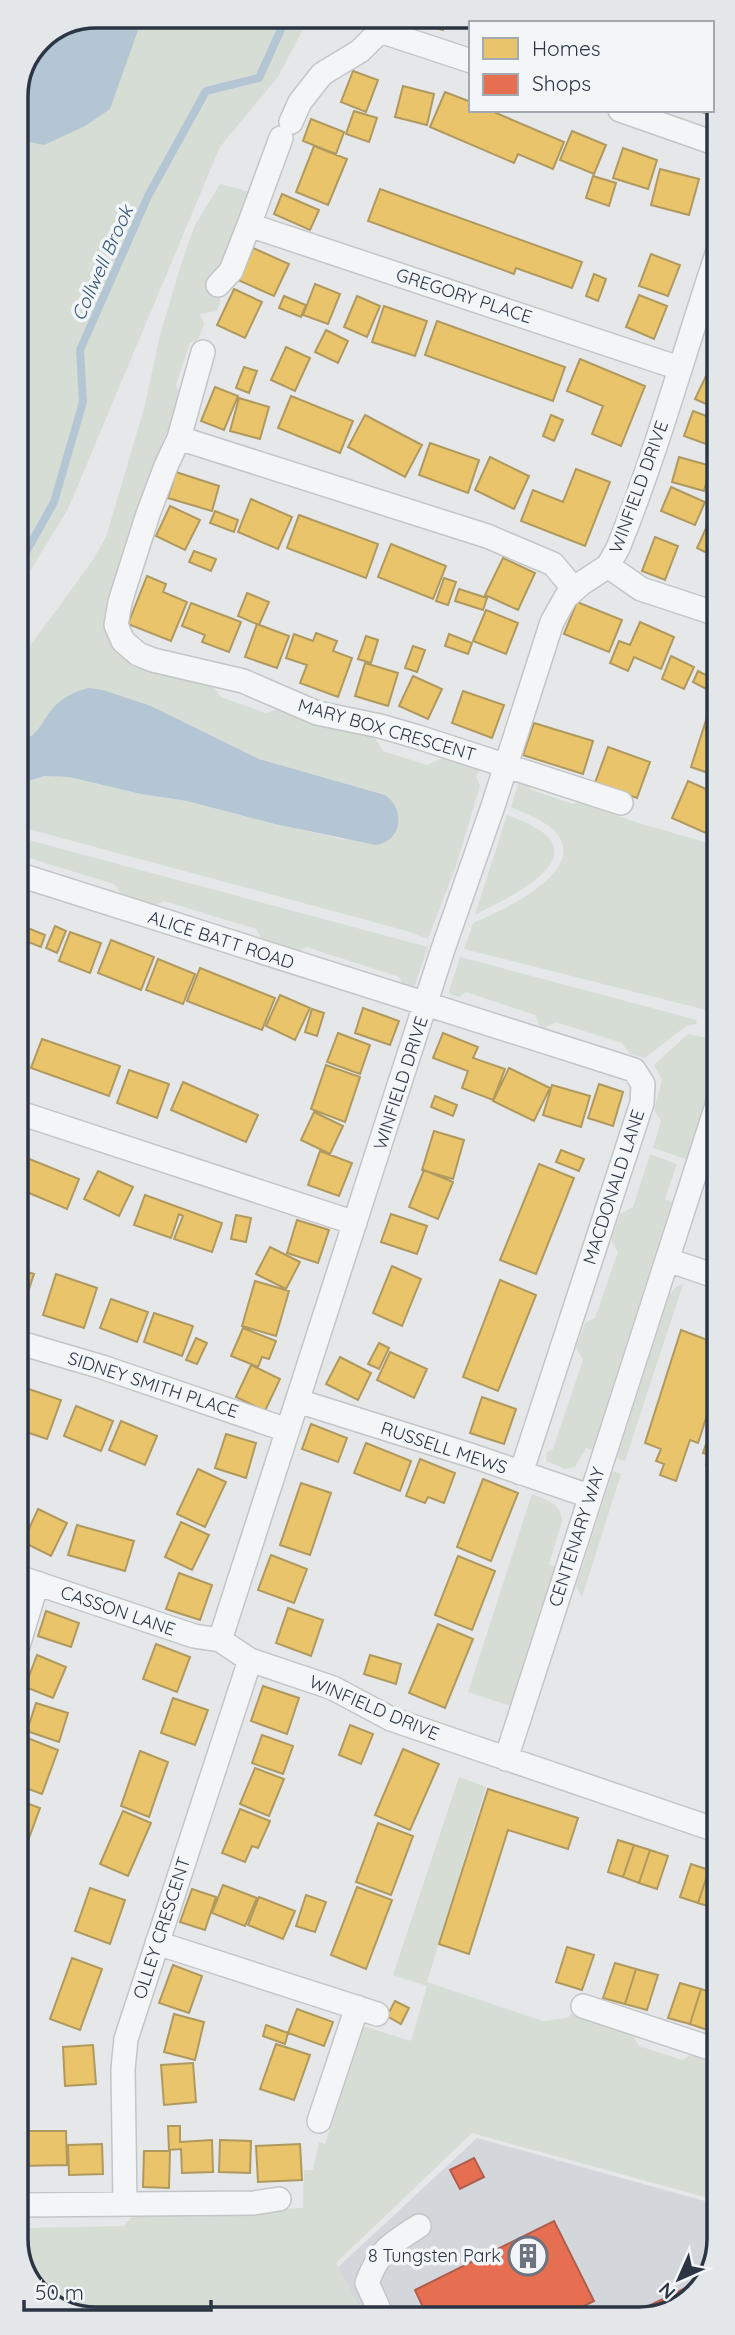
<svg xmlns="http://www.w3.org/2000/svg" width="735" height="2335" font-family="Quicksand,sans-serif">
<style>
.built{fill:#d3d7dc}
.green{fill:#d6ddd5}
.water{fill:#b4c5d4}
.homes{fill:#e9c46a;stroke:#b0995f;stroke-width:2}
.shops{fill:#e76f51;stroke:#af5e4d;stroke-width:2}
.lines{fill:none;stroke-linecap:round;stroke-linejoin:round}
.stream{stroke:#b4c5d4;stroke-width:8}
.street-casing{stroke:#c3c5c7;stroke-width:26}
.street{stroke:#f4f5f6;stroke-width:23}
.labels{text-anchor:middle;stroke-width:7;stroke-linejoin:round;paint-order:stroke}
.street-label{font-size:18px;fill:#2b3544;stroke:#f3f6f8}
.poi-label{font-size:18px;fill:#2b3544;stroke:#f3f6f8;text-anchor:end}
.water-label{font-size:19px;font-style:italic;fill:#355678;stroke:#f3f6f8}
.rim{fill:none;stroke:#2b3544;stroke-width:3.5}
</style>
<rect width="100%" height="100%" fill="#e5e7e9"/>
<!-- built -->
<path class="built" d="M477,2138L719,2205V2240L702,2288L659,2317L90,2319L43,2300L22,2265L335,2270Z"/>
<!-- green -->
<path class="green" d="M96,16H310L278,77L220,147L68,509L16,594V91L40,39Z
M220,184L250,192L225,269L210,288L221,300L217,311L200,314L204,324L198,339L190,343L176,385L182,397L162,443L107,629L209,681L221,697L266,713L283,707L372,734L383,751L427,765L445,757L477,767L480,770L476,776L480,786L456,866L428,939L410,932L352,916L17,826V776L18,779L29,782L44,776L69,777L141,794L187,801L344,840L385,795L259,759L151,706L103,690L53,709L39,730L29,739L17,741V663L61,604L94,558L106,537L144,409L160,335L183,258L195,225Z
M520,778L532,790L573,804L581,802L635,822L708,843L718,849V1013L464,949L473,923C502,911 599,867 550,827C539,818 524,813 511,807Z
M507,815C520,820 535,825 546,835C581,868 496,903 475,915Z
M17,837L428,947L413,991L405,988L399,977L307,947L297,952L263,941L256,929L164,901L152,907L122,896L114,884L26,857L17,862Z
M460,957L697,1020L696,1024L686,1026L645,1058L630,1054L622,1043L556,1022L544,1028L540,1027L535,1015L466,992L459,997L451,995L449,991Z
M688,1034L718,1040V1066L686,1159L653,1148L661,1121L654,1110L662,1080L654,1065Z
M650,1154L677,1164L665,1199L672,1202L592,1450L586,1448L575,1467L565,1469L546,1461L547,1452L553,1449L583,1360L576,1348L585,1323L595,1318L618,1252L611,1240L620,1214L633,1207Z
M683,1284L625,1461L617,1458L669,1296L676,1287Z
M613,1471L621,1474L582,1597L576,1586Z
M532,1494C547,1500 562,1504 562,1522L549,1564L556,1567L511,1706L468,1692Z
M459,1777L486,1787L427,1982L543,2021L567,2018L571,2014L632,2033L639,2046L682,2060L694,2053L713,2059L719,2070V2201L472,2133L336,2263L360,2307L338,2318L90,2319L43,2300L18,2259V2220L28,2228L124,2226L134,2214L303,2208L304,2170H313L319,2142L325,2144L363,2026L411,2041L427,1986L393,1975Z"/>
<!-- water -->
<path class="water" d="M96,16H143L110,109L85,126L44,145L16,139V91L40,39Z
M88,688L103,690L151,706L259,759L385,795C406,809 402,841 376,845L275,824L187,801L141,794L69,777L44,776L24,783L18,779L17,741C38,739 41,722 53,708C63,697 74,692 88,688Z"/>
<!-- homes -->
<path class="homes" d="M409,16H447L443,30L408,20Z
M481,16H534L530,23H489L480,18Z
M353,71L378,80L366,112L341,102Z
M712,75L717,76V117L695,110H712Z
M403,86L434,94L427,125L395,117Z
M445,92L471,102V110H489L564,142L553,169L518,154L514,163L430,127Z
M354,111L377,118L369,142L346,134Z
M311,119L344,132L336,154L303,141Z
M572,131L606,145L594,174L560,160Z
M314,146L347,159L328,205L296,192Z
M623,148L657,160L648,189L613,178Z
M660,169L699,179L689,215L651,205Z
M593,176L616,183L609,206L586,198Z
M380,189L582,262L572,288L516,268L514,274L368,221Z
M282,194L319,210L310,230L274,214Z
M253,248L289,264L274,296L238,280Z
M651,254L680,265L668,296L639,286Z
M594,274L606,279L598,301L586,296Z
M315,284L340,294L328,324L303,315Z
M234,289L262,302L245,338L217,325Z
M639,295L667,306L654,339L626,327Z
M284,296L306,305L301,317L279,308Z
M357,296L380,306L367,337L344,327Z
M384,306L427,321L415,356L372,342Z
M437,321L565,367L553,401L425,355Z
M326,330L348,341L338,363L315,352Z
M717,345V374L707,370Z
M286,347L310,358L295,391L271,380Z
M580,359L645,386L621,446L592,434L603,406L567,391Z
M244,367L257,371L249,393L236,388Z
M706,376L717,381V409L695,399Z
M215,387L238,396L224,430L201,421Z
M291,396L353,421L340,453L278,428Z
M239,398L269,407L260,439L230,431Z
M693,411L717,420V448L684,436Z
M365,415L422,445L405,477L348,447Z
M551,415L563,420L554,441L543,436Z
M430,443L479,460L468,493L419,475Z
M490,457L529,476L514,509L475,490Z
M679,457L711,466L704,491L672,482Z
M576,469L610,482L585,546L521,521L533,490L563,502Z
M176,472L219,486L212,511L168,498Z
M671,487L705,502L695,525L661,511Z
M251,499L292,517L278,549L238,532Z
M170,506L200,520L185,550L156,536Z
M215,511L238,520L234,532L210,523Z
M299,515L378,544L366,578L287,548Z
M707,526L717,531V558L697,548Z
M655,537L678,546L665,580L642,571Z
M391,544L446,566L433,599L378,577Z
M194,551L216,559L211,571L189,562Z
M503,558L535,573L518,610L485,595Z
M147,576L166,584L163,592L187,602L171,641L128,624Z
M444,578L456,582L448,605L436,601Z
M459,589L487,598L483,610L455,601Z
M247,593L269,602L259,625L238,616Z
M577,602L622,620L609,652L564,634Z
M191,603L241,622L229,652L202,642L205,635L182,626Z
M486,610L518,623L506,654L473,641Z
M640,622L674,637L661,669L634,657L628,671L610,663L619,641L630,645Z
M257,624L289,636L277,668L245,657Z
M316,633L337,641L333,651L352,658L338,697L300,683L307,665L286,658L294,634L313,641Z
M449,634L472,643L468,654L445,646Z
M366,636L378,640L371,663L358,659Z
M413,646L425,650L417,672L405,668Z
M671,656L694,667L684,689L662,679Z
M365,663L398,673L388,706L355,696Z
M698,671L717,681L714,693L693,682Z
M413,676L442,689L428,719L399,706Z
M463,691L504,705L492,738L452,723Z
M709,711L717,714V776L691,767Z
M534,723L593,741L583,774L523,755Z
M608,747L650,762L637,798L595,783Z
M688,781L717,794L718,812L708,834L672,818Z
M17,895L28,900L17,924Z
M23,926L45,935L41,947L18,938Z
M55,926L66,931L57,953L46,948Z
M70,932L101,943L90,973L59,961Z
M111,940L154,957L141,990L98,973Z
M158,959L195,974L183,1004L146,990Z
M200,968L275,998L262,1030L187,1001Z
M280,995L310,1008L295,1040L266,1026Z
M363,1008L399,1021L390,1045L355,1033Z
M312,1009L324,1013L317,1036L305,1032Z
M338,1033L370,1045L360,1074L327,1062Z
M443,1033L478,1047L473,1058L505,1069L493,1100L462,1088L468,1071L433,1058Z
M42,1039L120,1066L109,1096L31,1068Z
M326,1065L360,1077L345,1122L311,1109Z
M509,1068L550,1088L534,1121L493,1101Z
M129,1070L169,1084L157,1118L117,1103Z
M183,1082L258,1115L246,1142L171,1110Z
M599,1084L623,1092L613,1126L588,1118Z
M552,1085L590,1096L581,1127L543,1115Z
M435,1096L457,1105L453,1116L431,1107Z
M314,1112L343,1126L330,1154L301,1140Z
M434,1131L464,1140L453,1179L422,1170Z
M561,1150L584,1159L579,1171L556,1162Z
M320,1151L352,1163L339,1196L308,1185Z
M17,1154L79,1179L67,1209L17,1188Z
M539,1164L574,1178L536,1274L500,1260Z
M424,1170L453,1182L438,1219L409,1207Z
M98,1171L133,1187L119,1216L84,1199Z
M145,1195L222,1223L212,1252L174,1239L183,1216L179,1214L171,1238L134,1225Z
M391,1214L427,1226L417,1254L381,1242Z
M236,1215L251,1218L246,1242L231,1239Z
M297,1220L329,1230L318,1263L287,1253Z
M270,1247L300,1262L286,1289L256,1274Z
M392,1266L421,1279L402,1326L373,1313Z
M17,1269L34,1274L23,1307L17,1305Z
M56,1274L97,1288L84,1328L43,1315Z
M500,1280L536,1295L498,1391L463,1377Z
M255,1281L289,1291L276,1336L242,1326Z
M111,1299L148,1312L137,1342L100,1328Z
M154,1313L193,1326L182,1356L144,1342Z
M243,1328L276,1341L269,1359L262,1357L258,1367L231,1356Z
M681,1330L718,1344V1382L698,1443L690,1440L676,1481L660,1475L664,1464L656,1461L661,1449L645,1443Z
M196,1338L207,1343L197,1364L186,1360Z
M379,1343L389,1348L379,1369L368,1364Z
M390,1352L427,1369L414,1398L377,1380Z
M340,1357L371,1373L358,1400L326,1384Z
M251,1365L280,1379L265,1411L236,1397Z
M20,1386L61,1400L47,1439L17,1429V1393Z
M482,1397L516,1409L504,1444L470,1433Z
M76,1406L113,1421L101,1451L64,1436Z
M716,1413L718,1414V1469L706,1465L709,1455L703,1453Z
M121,1421L157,1436L145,1465L109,1450Z
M311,1424L347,1438L338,1462L302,1449Z
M226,1434L256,1443L246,1478L215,1468Z
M366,1443L411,1461L400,1491L354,1473Z
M420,1459L455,1473L444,1503L428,1497L425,1503L406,1496Z
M198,1469L226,1482L205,1527L177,1514Z
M483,1479L518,1493L491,1561L457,1547Z
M301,1483L331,1493L310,1555L280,1545Z
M38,1509L67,1523L51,1556L23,1542Z
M181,1522L209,1535L192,1570L165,1557Z
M77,1525L134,1541L125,1571L68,1555Z
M271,1555L307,1569L294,1603L258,1590Z
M458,1556L495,1571L472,1630L435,1615Z
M179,1573L212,1585L200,1620L166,1609Z
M288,1608L323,1620L311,1656L276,1643Z
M46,1611L79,1623L71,1647L38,1636Z
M438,1624L473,1639L445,1708L409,1693Z
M156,1644L190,1657L177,1692L143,1679Z
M37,1655L66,1667L53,1698L25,1687Z
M370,1655L401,1664L396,1684L364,1674Z
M263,1686L299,1698L287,1734L251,1721Z
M173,1698L208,1710L195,1745L161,1733Z
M36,1703L68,1713L59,1742L27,1731Z
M350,1725L373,1734L361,1764L339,1755Z
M262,1735L293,1746L283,1774L252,1763Z
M25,1737L58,1750L42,1794L18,1785V1758Z
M403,1749L439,1764L410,1830L375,1815Z
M140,1751L168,1762L149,1817L121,1806Z
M255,1768L284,1779L269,1816L240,1804Z
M488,1789L578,1818L568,1849L508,1830L469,1954L439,1944Z
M18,1800L40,1808L29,1838L18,1834Z
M240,1809L270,1821L258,1848L252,1846L245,1862L222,1853Z
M123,1811L151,1823L128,1876L100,1864Z
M378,1823L413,1836L391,1895L356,1882Z
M618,1840L634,1845L623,1877L608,1872Z
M634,1845L650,1850L639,1883L623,1877Z
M650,1850L668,1856L657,1889L639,1883Z
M691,1864L709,1870L698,1903L680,1897Z
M709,1870L719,1873L717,1909L698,1903Z
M223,1885L257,1898L245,1926L212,1913Z
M357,1887L392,1900L366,1969L331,1955Z
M90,1888L125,1900L110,1944L75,1931Z
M192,1889L216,1897L205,1930L180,1922Z
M306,1895L326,1902L315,1932L296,1926Z
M259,1897L295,1911L283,1939L248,1925Z
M567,1947L594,1955L582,1990L556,1982Z
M72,1958L102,1969L80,2030L50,2019Z
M615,1963L636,1969L625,2004L603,1998Z
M173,1965L202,1976L189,2013L159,2003Z
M636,1969L658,1975L647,2010L625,2004Z
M680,1983L701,1989L690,2024L668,2018Z
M701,1989L719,1995V2024L716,2033L690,2024Z
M395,2001L409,2008L401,2024L387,2016Z
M297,2009L333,2022L324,2046L288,2033Z
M174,2014L204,2022L195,2060L164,2052Z
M266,2025L288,2033L285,2044L263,2036Z
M276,2044L310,2055L294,2100L260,2089Z
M93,2045L96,2084L65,2086L63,2047Z
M193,2063L196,2102L164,2105L161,2065Z
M168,2126H180V2142L212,2140L213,2172L182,2173L181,2149L169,2150Z
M18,2131H66L67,2165L18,2166Z
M220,2140L251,2141L250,2173L219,2172Z
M102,2144L103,2174L69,2175L68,2145Z
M300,2144L302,2180L258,2182L256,2146Z
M144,2151H170L169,2188L143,2187Z"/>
<!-- shops -->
<path class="shops" d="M474,2158L484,2177L460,2189L450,2170Z
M554,2221L594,2301L561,2317L428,2318L415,2290Z
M706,2278L702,2288L659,2317H626Z"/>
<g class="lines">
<!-- stream -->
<path class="stream" d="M16,570L54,502L83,402L80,350L148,196L206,91L259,78L287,16"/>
<!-- street casing -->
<g class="street-casing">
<path id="street" d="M382,18L380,31L471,61
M620,110L717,144
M291,122L300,102L322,74L360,51L380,31
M281,138L249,225L679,368
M218,285L231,271L249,225
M203,352L179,438L166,466L148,514L120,602L116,625L123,641L138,654L153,660L243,681L317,713L380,726L418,737L621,803
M179,438L487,536L553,564L574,589
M608,566L641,589L717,614
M17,874L634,1070L643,1084L642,1103L521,1473
M17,1112L355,1223
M668,1260L718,1277
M17,1342L102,1367L287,1430
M298,1401L473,1456L589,1496
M18,1577L194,1636L220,1640L250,1660L333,1688L391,1719L719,1831
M220,1640L443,949L493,806L552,622L566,597L582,583L608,566L618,548C657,452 684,352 717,254
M18,1646L37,1583
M506,1759L718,1102
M157,1943L377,2014
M583,2006L719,2051
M319,2121L357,2007
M125,2203L123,2069L126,2039L250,1660
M18,2205L254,2203L279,2199
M383,2318L367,2283C379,2250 390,2245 419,2226"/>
</g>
<!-- street -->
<use href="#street" class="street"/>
</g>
<!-- icons -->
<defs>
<g id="building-ring" transform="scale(2.0125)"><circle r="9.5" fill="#f3f6f8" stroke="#6c737e" stroke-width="1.5"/><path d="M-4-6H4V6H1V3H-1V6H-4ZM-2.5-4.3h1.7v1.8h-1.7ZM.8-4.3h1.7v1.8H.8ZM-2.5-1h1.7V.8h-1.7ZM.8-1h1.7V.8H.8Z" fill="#6c737e"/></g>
</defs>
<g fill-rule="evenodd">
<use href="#building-ring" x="528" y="2256"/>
</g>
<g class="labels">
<!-- street labels -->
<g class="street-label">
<text transform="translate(464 296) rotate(18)" y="6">GREGORY PLACE</text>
<text transform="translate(639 487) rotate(-70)" y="6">WINFIELD DRIVE</text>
<text transform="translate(387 730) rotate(16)" y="6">MARY BOX CRESCENT</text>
<text transform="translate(221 940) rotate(18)" y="6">ALICE BATT ROAD</text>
<text transform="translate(401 1083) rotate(-72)" y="6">WINFIELD DRIVE</text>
<text transform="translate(614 1187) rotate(-72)" y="6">MACDONALD LANE</text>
<text transform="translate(153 1385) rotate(18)" y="6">SIDNEY SMITH PLACE</text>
<text transform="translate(444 1448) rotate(18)" y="6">RUSSELL MEWS</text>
<text transform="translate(577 1537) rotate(-72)" y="6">CENTENARY WAY</text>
<text transform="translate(118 1611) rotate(19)" y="6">CASSON LANE</text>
<text transform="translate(374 1708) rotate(23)" y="6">WINFIELD DRIVE</text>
<text transform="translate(162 1928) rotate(-72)" y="6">OLLEY CRESCENT</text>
</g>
<!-- poi labels -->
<g class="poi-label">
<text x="501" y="2262">8 Tungsten Park</text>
</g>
<!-- water labels -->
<g class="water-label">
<text transform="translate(102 263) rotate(-66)" y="7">Collwell Brook</text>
</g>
</g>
<!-- crop -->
<path d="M0 0H735V2335H0ZM96 28H639A68 68 0 0 1 707 96V2239A68 68 0 0 1 639 2307H96A68 68 0 0 1 28 2239V96A68 68 0 0 1 96 28Z" fill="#e3e7ea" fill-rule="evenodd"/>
<path class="rim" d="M96 28H639A68 68 0 0 1 707 96V2239A68 68 0 0 1 639 2307H96A68 68 0 0 1 28 2239V96A68 68 0 0 1 96 28Z"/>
<!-- legend -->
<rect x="469" y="21" width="245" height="91" fill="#f3f6f8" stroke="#a3a9b0" stroke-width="2"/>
<rect x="483" y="38" width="35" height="21" fill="#e9c46a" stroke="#a3a9b0" stroke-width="2"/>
<text x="532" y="56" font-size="21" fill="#2b3544">Homes</text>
<rect x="483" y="74" width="35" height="21" fill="#e76f51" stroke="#a3a9b0" stroke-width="2"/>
<text x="532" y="91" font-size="21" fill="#2b3544">Shops</text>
<!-- north arrow -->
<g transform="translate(679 2279) rotate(225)" stroke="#f3f6f8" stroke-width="5" paint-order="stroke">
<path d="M0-5L12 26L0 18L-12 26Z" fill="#2b3544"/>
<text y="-10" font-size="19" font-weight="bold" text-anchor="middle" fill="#2b3544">N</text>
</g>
<!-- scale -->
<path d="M24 2300v10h187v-10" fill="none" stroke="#2b3544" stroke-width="3.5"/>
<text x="35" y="2300" font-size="21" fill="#2b3544" stroke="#f3f6f8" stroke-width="5" paint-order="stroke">50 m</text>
</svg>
